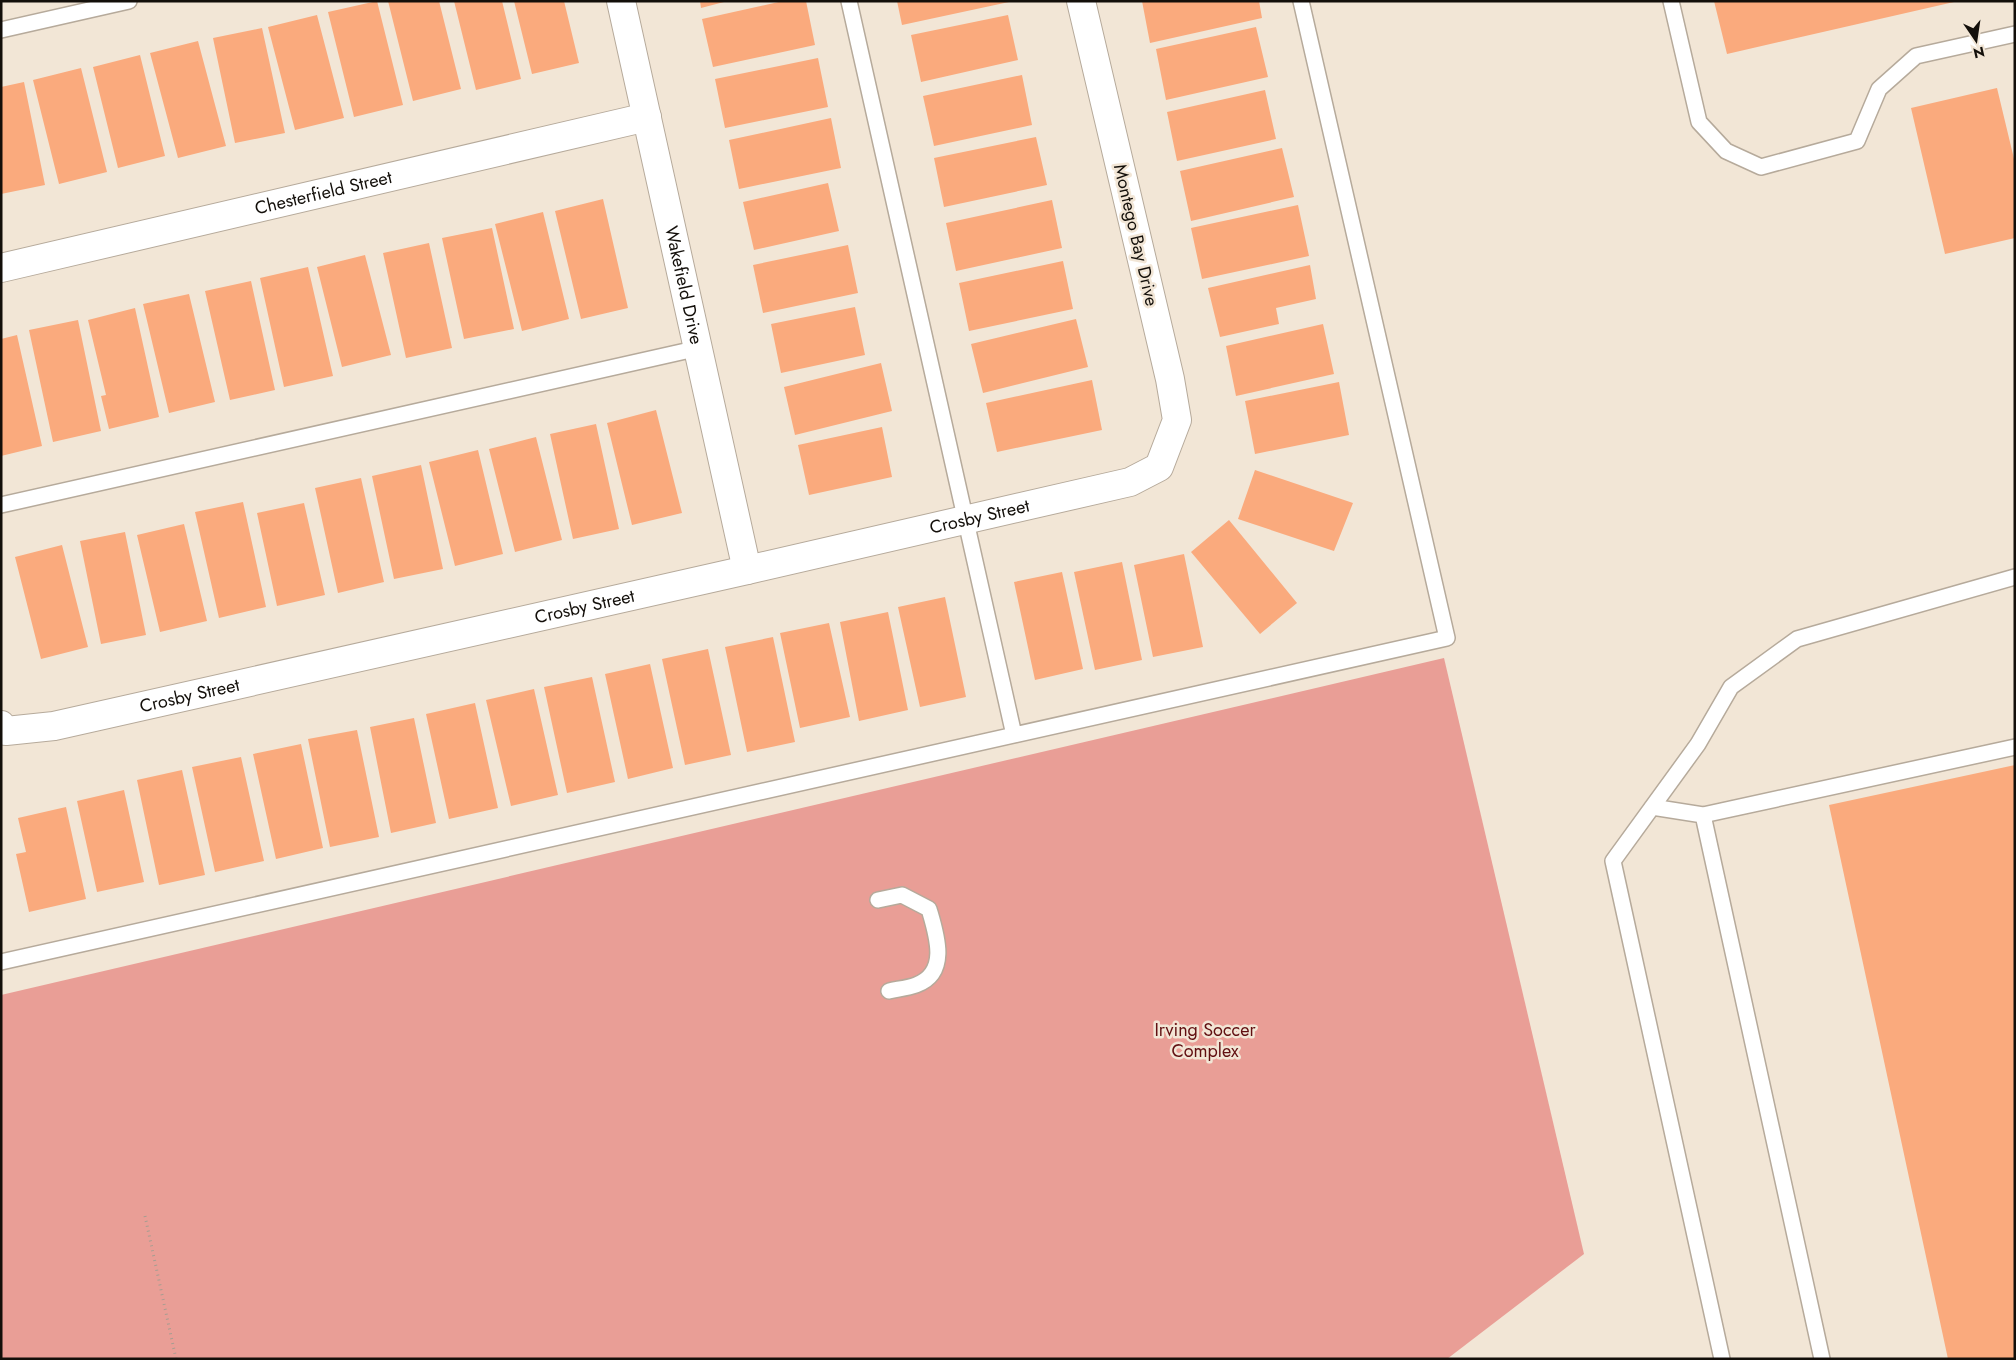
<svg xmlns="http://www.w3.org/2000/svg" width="2016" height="1360" font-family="Jost,sans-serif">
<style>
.green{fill:#e99e96}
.building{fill:#faaa7d}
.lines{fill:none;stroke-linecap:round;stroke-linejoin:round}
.lane-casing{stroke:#b6aa9b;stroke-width:18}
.street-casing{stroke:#b6aa9b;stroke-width:30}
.path{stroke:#a79d91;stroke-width:3;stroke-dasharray:1 4;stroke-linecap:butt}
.lane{stroke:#fff;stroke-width:15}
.street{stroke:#fff;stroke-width:28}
.labels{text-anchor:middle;stroke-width:5;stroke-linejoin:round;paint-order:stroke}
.street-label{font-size:18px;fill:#130f0a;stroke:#f2e6d6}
.park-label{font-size:18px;fill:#610f11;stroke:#f2e6d6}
</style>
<rect width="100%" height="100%" fill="#f2e6d6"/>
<!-- green -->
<path class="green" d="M1444,658L1584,1254L1447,1359H1V995Z"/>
<!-- building -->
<path class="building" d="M377,1L403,105L354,117L328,12Z
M388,1H439L461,89L413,101Z
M454,1H502L521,79L476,90Z
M514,1H564L579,63L532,74Z
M700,1H724V2L701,8Z
M783,1H806L815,45L713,67L702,19Z
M897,1H1009V2L902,25Z
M1142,1H1259L1262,18L1150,43Z
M1714,1H1953L1954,2L1727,54Z
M317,15L344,118L295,130L268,27Z
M1008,15L1018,60L921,82L911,35Z
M1256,27L1268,77L1166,100L1156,49Z
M262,28L285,133L235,143L213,38Z
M198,41L226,146L178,158L150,53Z
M140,55L165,156L118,168L93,67Z
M818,58L828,107L725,128L715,79Z
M81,68L107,172L59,184L33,80Z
M1022,75L1032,125L934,146L923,96Z
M24,82L45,185L1,194V87Z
M1997,88L2015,163V238L1945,254L1911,108Z
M1265,90L1276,139L1177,161L1167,112Z
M831,118L841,168L739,189L729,140Z
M1036,137L1047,185L944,207L934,158Z
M1282,148L1294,197L1191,221L1180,171Z
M828,183L839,231L754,250L743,202Z
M603,199L628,308L581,319L555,211Z
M1052,200L1062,248L956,271L946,223Z
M1298,205L1309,256L1202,279L1191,228Z
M543,212L569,319L522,331L495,224Z
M492,228L514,329L464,339L442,238Z
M429,243L452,348L406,358L383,253Z
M848,245L858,293L763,313L753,265Z
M365,255L391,355L342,367L317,267Z
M1063,261L1073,309L969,331L959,283Z
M1310,265L1316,299L1276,308L1279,324L1220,337L1208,288Z
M308,267L333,376L284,387L260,278Z
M251,281L275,390L230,400L205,291Z
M189,294L215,402L169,413L143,304Z
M855,307L865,355L781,373L771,324Z
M135,308L159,417L109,429L101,396L106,395L88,320Z
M1076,319L1088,367L983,393L971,344Z
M78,320L101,431L53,442L29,330Z
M1323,324L1334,374L1236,396L1226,346Z
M17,335L42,446L1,456V339Z
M881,363L892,411L795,435L784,387Z
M1092,380L1102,430L997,452L986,403Z
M1339,382L1349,435L1255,454L1245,401Z
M656,410L682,513L632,525L607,423Z
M596,424L619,529L573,539L550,434Z
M882,427L892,477L809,495L798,445Z
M536,437L562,540L515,552L489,449Z
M478,450L503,554L455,566L429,462Z
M421,465L443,569L394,579L372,476Z
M1255,470L1353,503L1334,551L1238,519Z
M361,478L384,582L338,593L315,488Z
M243,502L266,607L219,618L195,512Z
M304,503L325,595L277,606L257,513Z
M1229,520L1297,603L1260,634L1191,552Z
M184,524L207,621L160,632L137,535Z
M125,532L146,635L101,644L80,541Z
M62,545L88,647L41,659L15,557Z
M1184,554L1203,647L1153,657L1134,565Z
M1122,562L1142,660L1095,670L1074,572Z
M1062,572L1083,669L1035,680L1014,582Z
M945,597L966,697L920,707L898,607Z
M888,612L908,710L859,721L840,622Z
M829,623L850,717L800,728L780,633Z
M773,637L795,742L747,752L725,647Z
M708,649L731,755L685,765L662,659Z
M650,664L673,768L628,779L605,674Z
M592,677L615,782L567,793L544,687Z
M534,689L558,795L511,806L486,700Z
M475,703L498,808L449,819L426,714Z
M414,718L436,823L391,833L370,727Z
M357,730L379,837L330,847L308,739Z
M301,744L323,848L276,859L253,754Z
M241,757L264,861L215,872L192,767Z
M2015,765V1359H1948L1829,805Z
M182,770L205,875L159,885L137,780Z
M124,790L144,882L97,892L77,801Z
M66,807L86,899L29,912L16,854L26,852L18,818Z"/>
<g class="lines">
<!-- lane casing -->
<g class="lane-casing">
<path id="lane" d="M849,1L1014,735
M1671,1L1699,122L1726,151L1761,167L1857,141L1879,89L1916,56L2015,34
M1,30L129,1
M1,505L699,348
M1652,807L1703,815L2015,747
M1703,815L1822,1359
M878,900L902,895L929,909C936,933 950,973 916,985C908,988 898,989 889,991
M1,962L1447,638L1301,1
M1722,1359L1613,861L1698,744L1731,687L1797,639L2015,577"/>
</g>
<!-- street casing -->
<g class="street-casing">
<g id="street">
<path id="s1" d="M621,1L747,570"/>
<path id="s2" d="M1,268L647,117"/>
<path id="s3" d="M1,725L6,731L54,726L747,570L1130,482L1159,467L1177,420L1170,379L1081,1"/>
</g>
</g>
<!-- path -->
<path class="path" d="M145,1216L176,1359"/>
<!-- lane -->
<use href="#lane" class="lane"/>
<!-- street -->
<use href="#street" class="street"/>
</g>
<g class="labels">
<!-- street labels -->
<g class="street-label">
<text dy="6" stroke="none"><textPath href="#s2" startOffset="331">Chesterfield Street</textPath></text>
<text transform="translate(1136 235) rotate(77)" y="6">Montego Bay Drive</text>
<text dy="6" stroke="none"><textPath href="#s1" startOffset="291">Wakefield Drive</textPath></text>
<text dy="6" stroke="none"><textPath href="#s3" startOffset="1005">Crosby Street</textPath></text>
<text dy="6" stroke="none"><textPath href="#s3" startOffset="600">Crosby Street</textPath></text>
<text dy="6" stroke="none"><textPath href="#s3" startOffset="195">Crosby Street</textPath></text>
</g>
<!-- park labels -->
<g class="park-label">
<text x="1205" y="1036">Irving Soccer<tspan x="1205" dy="21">Complex</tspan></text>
</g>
</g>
<!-- border -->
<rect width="2016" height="1360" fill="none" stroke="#130f0a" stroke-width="5"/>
<!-- north arrow -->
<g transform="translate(1976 40) rotate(167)" stroke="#f2e6d6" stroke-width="4" paint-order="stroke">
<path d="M0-4L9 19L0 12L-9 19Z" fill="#130f0a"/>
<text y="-8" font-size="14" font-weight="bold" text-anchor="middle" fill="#130f0a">N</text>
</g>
</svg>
